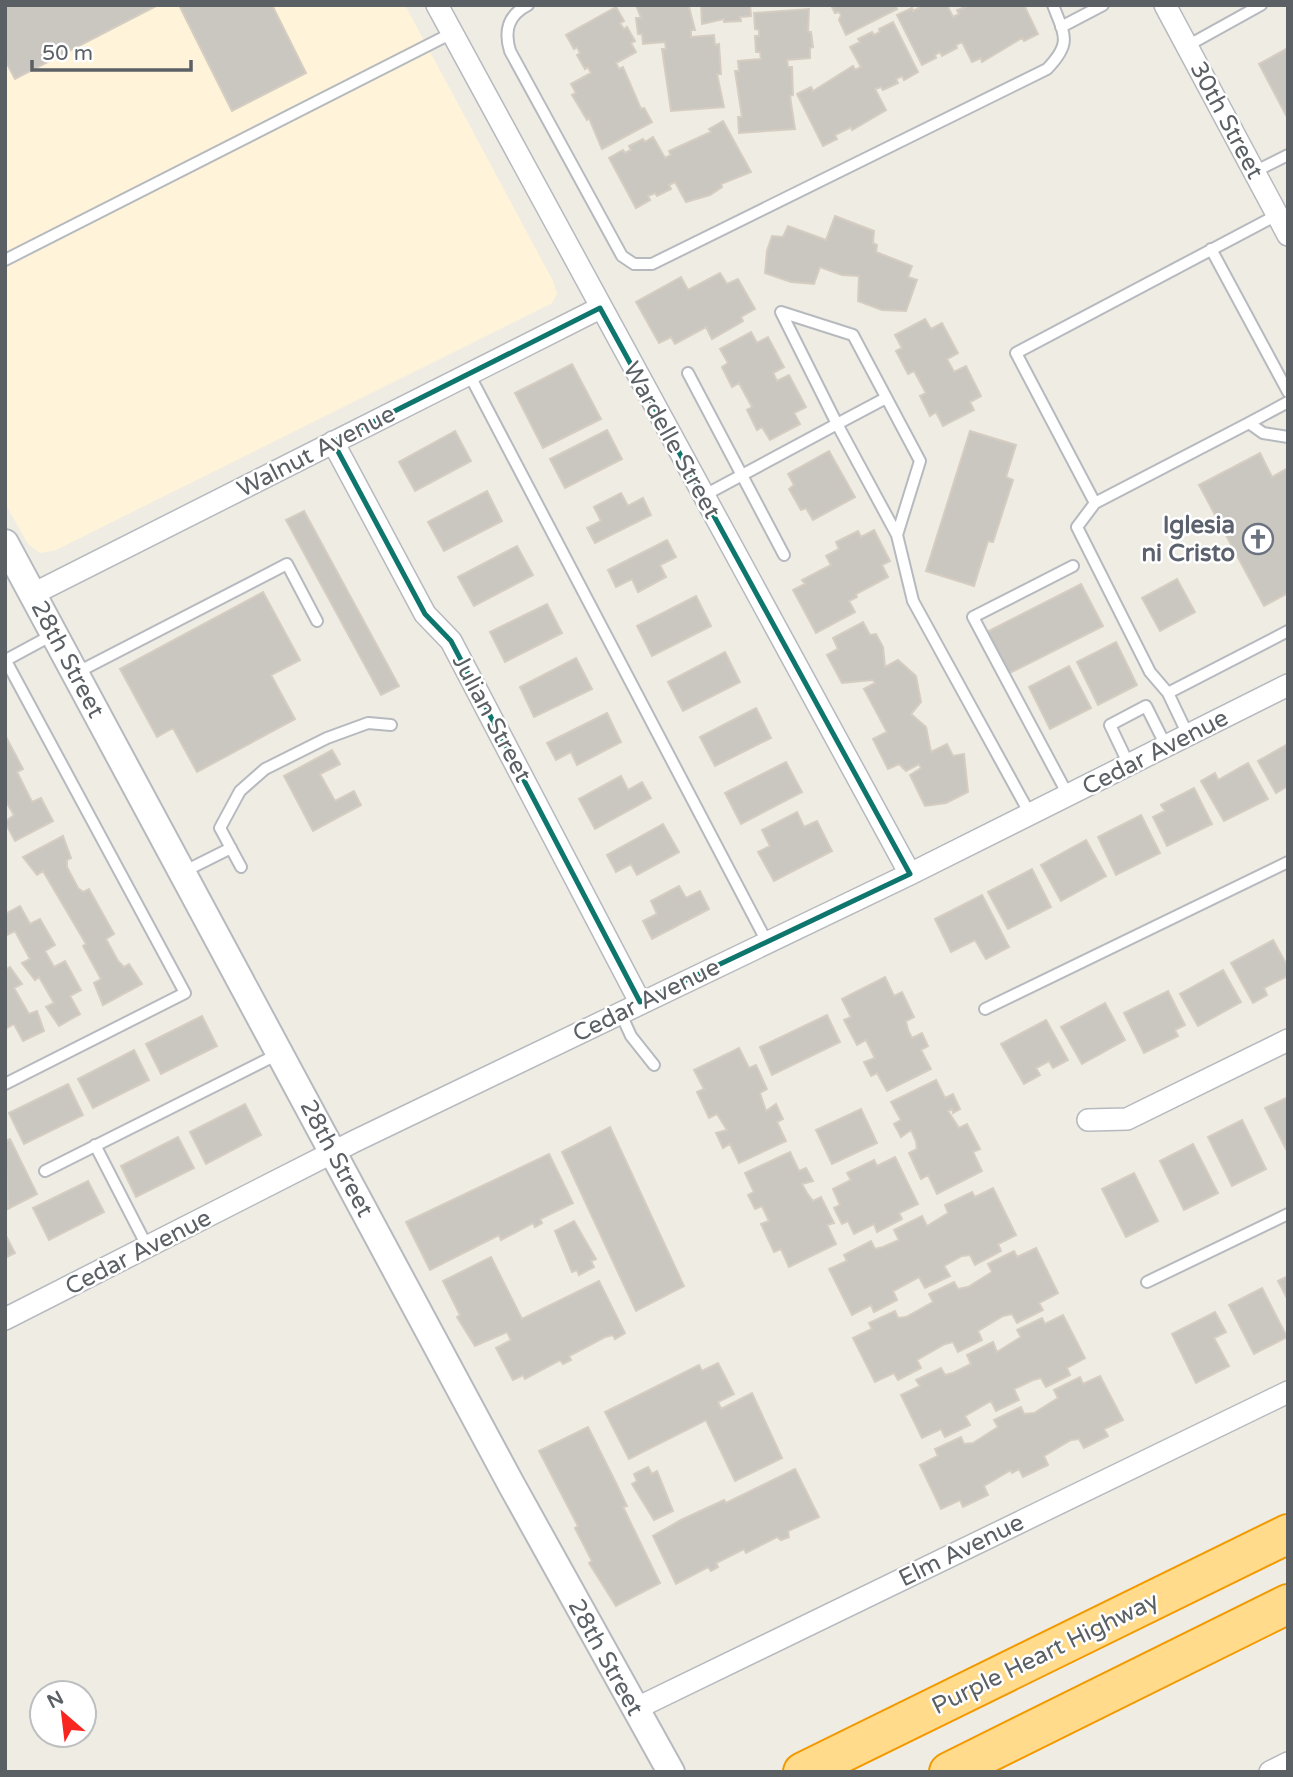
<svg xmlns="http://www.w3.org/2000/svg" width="1293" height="1777" font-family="'Varela Round',sans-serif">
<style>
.commercial{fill:#fff4d9}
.building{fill:#cac6c0;stroke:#d5cdc1;stroke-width:2}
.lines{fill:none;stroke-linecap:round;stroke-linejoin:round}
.service-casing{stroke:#b6babf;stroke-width:14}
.minor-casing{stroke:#b6babf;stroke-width:24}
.tertiary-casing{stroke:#b6babf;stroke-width:30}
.motorway-casing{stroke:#f39900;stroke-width:42}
.service{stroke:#fff;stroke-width:10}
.minor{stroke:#fff;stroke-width:21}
.tertiary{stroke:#fff;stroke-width:26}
.motorway{stroke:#ffdb8b;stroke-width:38}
.marked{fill:none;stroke:#0f766e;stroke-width:5;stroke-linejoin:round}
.labels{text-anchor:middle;stroke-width:5;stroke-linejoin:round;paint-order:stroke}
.street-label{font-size:24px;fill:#5b6065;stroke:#fff}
.worship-label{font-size:24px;font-weight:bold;fill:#5b616d;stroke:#fff;text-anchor:end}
</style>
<rect width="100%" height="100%" fill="#efece3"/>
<!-- commercial -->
<path class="commercial" d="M5,5H405L553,281L557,294L552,303L56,550L40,553L28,544L5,503Z"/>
<!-- building -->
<path class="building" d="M5,5H158L15,79L5,60Z
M179,5H272L306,73L232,111Z
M636,5H692L689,7L695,30H691V37L714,35L715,45L719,44L721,74H717L724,107L671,111L662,49H666L665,42L643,44L642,34H638L636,18H641Z
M701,5H750L751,16L740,17L741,21L724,22V19L702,24Z
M831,5H895L897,9L846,35L839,20L841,15L839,12L835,13Z
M918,5H947L953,17L959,14L957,10L971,5H1024L1038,34L1024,41L1022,38L982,62L981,58L972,62L962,42L956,45L957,48L942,56L940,52L935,55L936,58L922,65L897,15L912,8L913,11L919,8Z
M616,7L624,21L620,23L624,29L627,27L635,41L631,43L636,52L616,63L619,69L623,67L641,109L644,108L652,122L602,149L589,118L587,120L572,95L576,93L571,84L591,73L588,67L585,69L577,55L580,53L577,47L574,49L566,35Z
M809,9L808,32H811L813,47L810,48V58L787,60L788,67H792L793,95L790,96L795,129L739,133L738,117H742L735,71H739L738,61L761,59L760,52H756L755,36H759V30L755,29L754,13Z
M893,22L918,72L904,80L902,76L896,79L898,83L883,90L881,87L875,89L886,110L852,130L851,127L835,135L837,139L823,146L797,94L811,87L813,91L853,66L855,70L861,67L850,47L860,42L858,39L872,32L874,35L880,32L879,29Z
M1288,48V119L1259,64Z
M723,121L751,172L721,184L722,187L710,195L686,202L675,182L669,185L671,189L657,196L655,193L648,196L650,200L636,208L609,158L623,150L625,153L631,150L629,146L643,139L645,142L653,137L665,158L671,155L669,151L711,132L709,129Z
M835,216L874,231L873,243L877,245L876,252L912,266L908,277L917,280L906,311L882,310L858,301L859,276L842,275L820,267L814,284L791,282L765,273L767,251L772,236L783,237L788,226L826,240Z
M720,273L727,284L738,279L755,309L741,317L743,321L712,339L706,327L675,344L671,337L659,343L636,302L681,277L688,290Z
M925,319L931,329L942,323L958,353L947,359L954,372L966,366L981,396L970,402L974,410L943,426L936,412L930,416L920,396L926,393L914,371L908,374L896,351L902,348L895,335Z
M751,332L757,343L768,337L784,367L773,373L777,381L789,375L806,407L794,413L800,424L770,440L762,427L757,430L747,410L752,407L739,383L732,387L722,367L728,363L720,349Z
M572,364L601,419L543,448L515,393Z
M607,430L622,459L565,488L550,459Z
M455,431L471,461L415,491L399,462Z
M970,431L1016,445L1006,477L1013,480L993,542L988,541L974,586L926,571Z
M829,451L855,497L813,520L806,508L801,510L789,489L794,485L788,474Z
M1260,453L1272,477L1288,468V593L1264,606L1199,485Z
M487,491L502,521L444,551L428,522Z
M621,493L628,506L643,498L651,515L595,543L587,528L601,521L594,507Z
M304,511L399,686L381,695L286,520Z
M874,530L890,561L882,565L888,577L856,594L857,597L849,601L855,612L816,633L793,590L805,584L802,580L831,565L826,556L839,549L836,542L858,531L861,537Z
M667,540L676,557L660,565L666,577L638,592L632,579L616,587L608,570Z
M517,546L533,575L474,606L458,577Z
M1177,579L1195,612L1160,631L1142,598Z
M1081,584L1103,626L1006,675L985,633Z
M263,592L300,660L271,675L295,719L197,772L173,728L157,737L120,669Z
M696,596L711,626L652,656L637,626Z
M547,604L562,633L505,662L490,632Z
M863,622L870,635L876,634L883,647L885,667L898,660L916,676L921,702L911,714L926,727L931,752L947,744L953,756L964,754L968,792L946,803L925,806L910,775L921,768L919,764L906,771L899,764L888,769L873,739L887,732L864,689L875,683L873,680L842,683L827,655L838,649L833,638Z
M1116,642L1137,685L1098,705L1077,662Z
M725,652L740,682L683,711L668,682Z
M576,658L592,689L534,717L520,687Z
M1069,666L1091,708L1050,729L1029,687Z
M756,708L771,738L715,766L700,737Z
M607,713L621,742L577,765L571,752L556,760L547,743Z
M5,735L23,769L17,772L32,802L41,798L53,821L15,841L5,822L14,815L5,800Z
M1288,744V786L1276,793L1258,761Z
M332,750L340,764L320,774L335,801L354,791L361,805L313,831L284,776Z
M786,762L802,792L741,824L725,793Z
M1248,763L1268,799L1224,821L1201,781L1215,773L1218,780Z
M621,776L628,790L642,782L651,798L595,829L579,799Z
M1194,788L1212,824L1167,846L1153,817L1165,811L1161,805Z
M797,812L804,827L817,821L832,851L774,881L758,852L770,846L762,830Z
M1141,815L1160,853L1116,875L1098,837Z
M663,824L679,852L637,875L631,864L616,872L607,855Z
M63,836L71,858L67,860V867L78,888L83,892L89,889L114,934L106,939L118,961L124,967L129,964L142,984L103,1005L94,983L101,979L83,946L86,944L43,871L37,875L23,857Z
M1086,840L1106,876L1061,901L1041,865Z
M1032,869L1051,907L1008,929L988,892Z
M679,886L686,898L700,891L709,909L652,939L643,921L657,914L651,901Z
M982,895L1009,947L986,959L975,940L951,952L935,919Z
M20,906L30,924L40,919L55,945L45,951L54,967L65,961L81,990L70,996L80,1014L59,1026L46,1007L54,1003L39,977L35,980L22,963L30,959L15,931L7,935L5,932V914Z
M1273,940L1288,967V976L1264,988L1267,995L1253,1003L1231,963Z
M10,967L22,984L14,988L29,1014L37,1011L44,1031L23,1041L14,1024L5,1029V970Z
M1223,970L1241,1002L1198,1026L1180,994Z
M885,977L894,996L902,992L914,1017L906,1021L908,1030L912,1038L922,1033L928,1046L921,1050L931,1069L887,1091L877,1073L871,1076L864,1062L875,1058L866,1040L857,1045L844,1020L851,1017L842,999Z
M1168,991L1185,1025L1175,1030L1178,1036L1144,1053L1124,1013Z
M1105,1003L1125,1040L1082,1064L1061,1027Z
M827,1015L840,1042L772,1075L760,1047Z
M202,1016L217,1046L161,1074L146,1044Z
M1046,1020L1068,1060L1053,1068L1049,1061L1036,1068L1040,1075L1024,1084L1001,1044Z
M739,1048L749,1068L756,1065L767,1089L760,1093L766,1111L776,1104L783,1119L777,1122L786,1141L739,1163L730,1144L723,1148L716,1133L727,1130L717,1114L709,1118L697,1092L704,1089L694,1070Z
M134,1050L149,1080L93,1108L78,1079Z
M936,1080L945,1098L953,1094L960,1109L953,1113L952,1109L948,1111L959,1128L967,1124L980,1149L973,1152L982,1171L937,1194L928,1175L921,1179L909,1153L917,1149L916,1141L911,1130L901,1137L894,1124L901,1120L891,1102Z
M68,1084L83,1115L24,1144L9,1113Z
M1288,1097V1153L1265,1108Z
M245,1104L261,1135L206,1164L190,1132Z
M861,1109L877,1143L832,1164L816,1130Z
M1242,1120L1266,1169L1232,1186L1208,1137Z
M610,1127L684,1286L636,1311L562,1152Z
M178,1137L194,1168L136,1197L121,1166Z
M10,1139L37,1194L8,1209L5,1141Z
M1193,1144L1218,1193L1184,1210L1160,1161Z
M790,1152L799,1171L806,1168L813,1181L802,1184L807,1193L813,1201L821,1197L834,1223L827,1225L836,1244L789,1267L781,1249L774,1252L761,1224L769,1221L762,1206L755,1209L748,1195L754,1192L745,1173Z
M549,1154L573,1203L540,1219L542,1223L535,1227L533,1223L501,1240L499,1235L430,1270L406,1222Z
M895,1157L918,1204L899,1213L902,1219L877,1232L874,1224L854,1234L848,1221L842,1224L834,1208L840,1205L833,1189L851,1180L847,1173L874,1160L877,1166Z
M1134,1173L1158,1221L1126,1237L1102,1189Z
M88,1181L104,1212L49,1240L33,1208Z
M993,1188L1016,1235L998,1244L1001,1251L975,1265L970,1255L962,1256L944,1266L950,1276L925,1288L919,1277L893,1291L897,1300L874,1312L871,1305L852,1315L829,1269L847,1261L844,1255L871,1241L875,1249L883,1247L899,1240L894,1230L922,1216L927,1226L948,1213L945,1205L972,1192L975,1197Z
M574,1221L596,1259L591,1261L594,1267L579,1275L577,1270L572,1272L555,1231Z
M5,1234L15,1253L5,1258Z
M1036,1248L1058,1293L1039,1303L1043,1310L1017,1323L1012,1314L1003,1316L978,1331L982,1340L958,1352L953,1342L945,1344L917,1360L921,1368L898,1380L894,1373L875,1382L853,1338L872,1329L869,1323L895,1311L898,1318L906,1317L933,1302L929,1294L954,1282L958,1289L968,1287L992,1272L988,1264L1014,1251L1017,1257Z
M491,1257L522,1319L599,1281L625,1333L615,1339L613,1335L605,1337L569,1356L571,1360L563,1364L560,1360L525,1379L523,1375L513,1380L496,1348L511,1340L507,1332L475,1346L457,1317L460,1315L443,1281Z
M1288,1276V1300L1278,1281Z
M1262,1288L1287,1337L1254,1354L1229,1305Z
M1215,1312L1226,1332L1214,1338L1229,1366L1196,1383L1172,1334Z
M1063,1315L1085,1358L1067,1368L1070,1375L1046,1387L1041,1378L1033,1380L1014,1389L1019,1400L996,1411L991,1401L965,1416L970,1425L945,1437L941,1429L922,1438L901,1395L920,1386L916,1380L941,1368L945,1375L953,1373L971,1364L967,1355L993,1342L997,1352L1021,1337L1017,1330L1042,1318L1045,1324Z
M718,1363L734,1394L718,1402L721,1409L752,1393L782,1458L735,1481L706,1420L629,1459L605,1412L699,1365L702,1371Z
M1100,1376L1123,1420L1104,1429L1108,1436L1084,1448L1079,1439L1071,1440L1044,1456L1048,1465L1023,1477L1019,1469L1012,1473L1011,1470L984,1486L988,1495L963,1507L960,1500L941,1509L920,1465L938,1456L935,1449L961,1437L964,1444L973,1443L998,1427L994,1420L1021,1407L1024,1414L1034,1413L1058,1398L1054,1390L1080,1377L1083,1384Z
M588,1427L616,1483L627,1506L623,1507L660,1583L616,1606L589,1563L592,1561L575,1528L578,1526L539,1451Z
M648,1467L652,1474L657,1471L673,1511L654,1520L632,1484L637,1481L634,1474Z
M795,1469L819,1517L788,1531L789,1537L781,1540L777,1537L746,1553L744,1549L716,1563L718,1567L711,1571L708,1567L676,1584L653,1536L681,1520L724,1500L726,1503Z"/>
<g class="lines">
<!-- service casing -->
<g class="service-casing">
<path id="service" d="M528,5C508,15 504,31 510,51L622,256L634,264H652L1047,69C1072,43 1065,36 1053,5
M1061,27L1103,5
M1187,46L1261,5
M1254,172L1288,155
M1211,249L1288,392
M5,260L452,33
M688,373L784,555
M469,374L767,942
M1288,402L1249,423L1263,433L1288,437
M703,496L837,424L781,312L853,335L920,461L897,535L837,424L886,398
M1095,503L1016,353L1277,215
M897,535L913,601L1030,814
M5,659L185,993L5,1084
M6,660L54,634
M76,673L287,564L317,621
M1168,693L1150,672L1077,527L1095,503L1249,423
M1188,735L1168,693L1288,631
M1129,765L1110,725L1146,706L1166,746
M1068,795L973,617L1073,566
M241,867L220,828L240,791L265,769L327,738L368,723L391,725
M183,872L231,848
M985,1009L1288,862
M620,1012L631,1036L654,1065
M95,1145L148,1248
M45,1171L280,1053
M1147,1282L1288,1214"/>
</g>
<!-- minor casing -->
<g class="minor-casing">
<path id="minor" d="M437,5L910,874
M1165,5L1288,235
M333,442L425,614L451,641L640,1002
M33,594L600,308
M1088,1120L1127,1119L1288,1040
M5,1319L355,1141L910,874L1288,685
M635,1709L1288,1392
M1270,1772L1288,1763"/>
</g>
<!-- tertiary casing -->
<g class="tertiary-casing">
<path id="tertiary" d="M5,543L511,1484L671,1772"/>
</g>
<!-- motorway casing -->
<g class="motorway-casing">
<path id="motorway" d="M803,1772L1288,1534
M949,1772L1288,1604"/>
</g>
<!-- service -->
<use href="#service" class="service"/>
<!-- minor -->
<use href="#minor" class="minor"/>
<!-- tertiary -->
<use href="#tertiary" class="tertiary"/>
<!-- motorway -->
<use href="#motorway" class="motorway"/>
</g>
<!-- marked area -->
<path class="marked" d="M600,308L910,874L640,1002L451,641L425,614L333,442Z"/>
<!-- icons -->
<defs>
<g id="church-ring" transform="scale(1.575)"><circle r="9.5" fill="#fff" stroke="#6b7280" stroke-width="1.5"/><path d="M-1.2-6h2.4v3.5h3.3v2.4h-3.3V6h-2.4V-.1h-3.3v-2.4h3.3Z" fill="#6b7280"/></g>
</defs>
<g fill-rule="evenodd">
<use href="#church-ring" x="1258" y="539"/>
</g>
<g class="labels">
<!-- street labels -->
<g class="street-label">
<text transform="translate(1227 120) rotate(62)" y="8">30th Street</text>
<text transform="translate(672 440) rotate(61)" y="8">Wardelle Street</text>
<text transform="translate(316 451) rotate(-27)" y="8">Walnut Avenue</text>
<text transform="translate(68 659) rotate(62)" y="8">28th Street</text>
<text transform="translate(492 718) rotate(62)" y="8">Julian Street</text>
<text transform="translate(1155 752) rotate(-27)" y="8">Cedar Avenue</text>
<text transform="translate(646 1000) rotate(-26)" y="8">Cedar Avenue</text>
<text transform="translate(337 1158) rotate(62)" y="8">28th Street</text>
<text transform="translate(138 1252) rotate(-27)" y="8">Cedar Avenue</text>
<text transform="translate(961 1550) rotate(-26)" y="8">Elm Avenue</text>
<text transform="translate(1045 1653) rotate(-26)" y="8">Purple Heart Highway</text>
<text transform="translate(606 1657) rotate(61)" y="8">28th Street</text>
</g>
<!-- worship labels -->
<g class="worship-label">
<text x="1235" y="533">Iglesia<tspan x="1235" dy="28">ni Cristo</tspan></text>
</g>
</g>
<!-- border -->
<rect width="1293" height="1777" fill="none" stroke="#5b6065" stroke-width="14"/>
<!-- north arrow -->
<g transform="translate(63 1714) rotate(332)"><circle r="33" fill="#ffffff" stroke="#bdbfc1" stroke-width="2"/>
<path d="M0-5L12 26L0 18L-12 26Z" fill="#f82521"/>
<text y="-10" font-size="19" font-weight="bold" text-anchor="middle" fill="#5b6065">N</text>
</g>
<!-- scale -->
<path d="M32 60v10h159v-10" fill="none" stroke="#5b6065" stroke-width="3.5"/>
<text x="42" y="60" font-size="21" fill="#5b6065" stroke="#ffffff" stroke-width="5" paint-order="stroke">50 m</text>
</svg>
